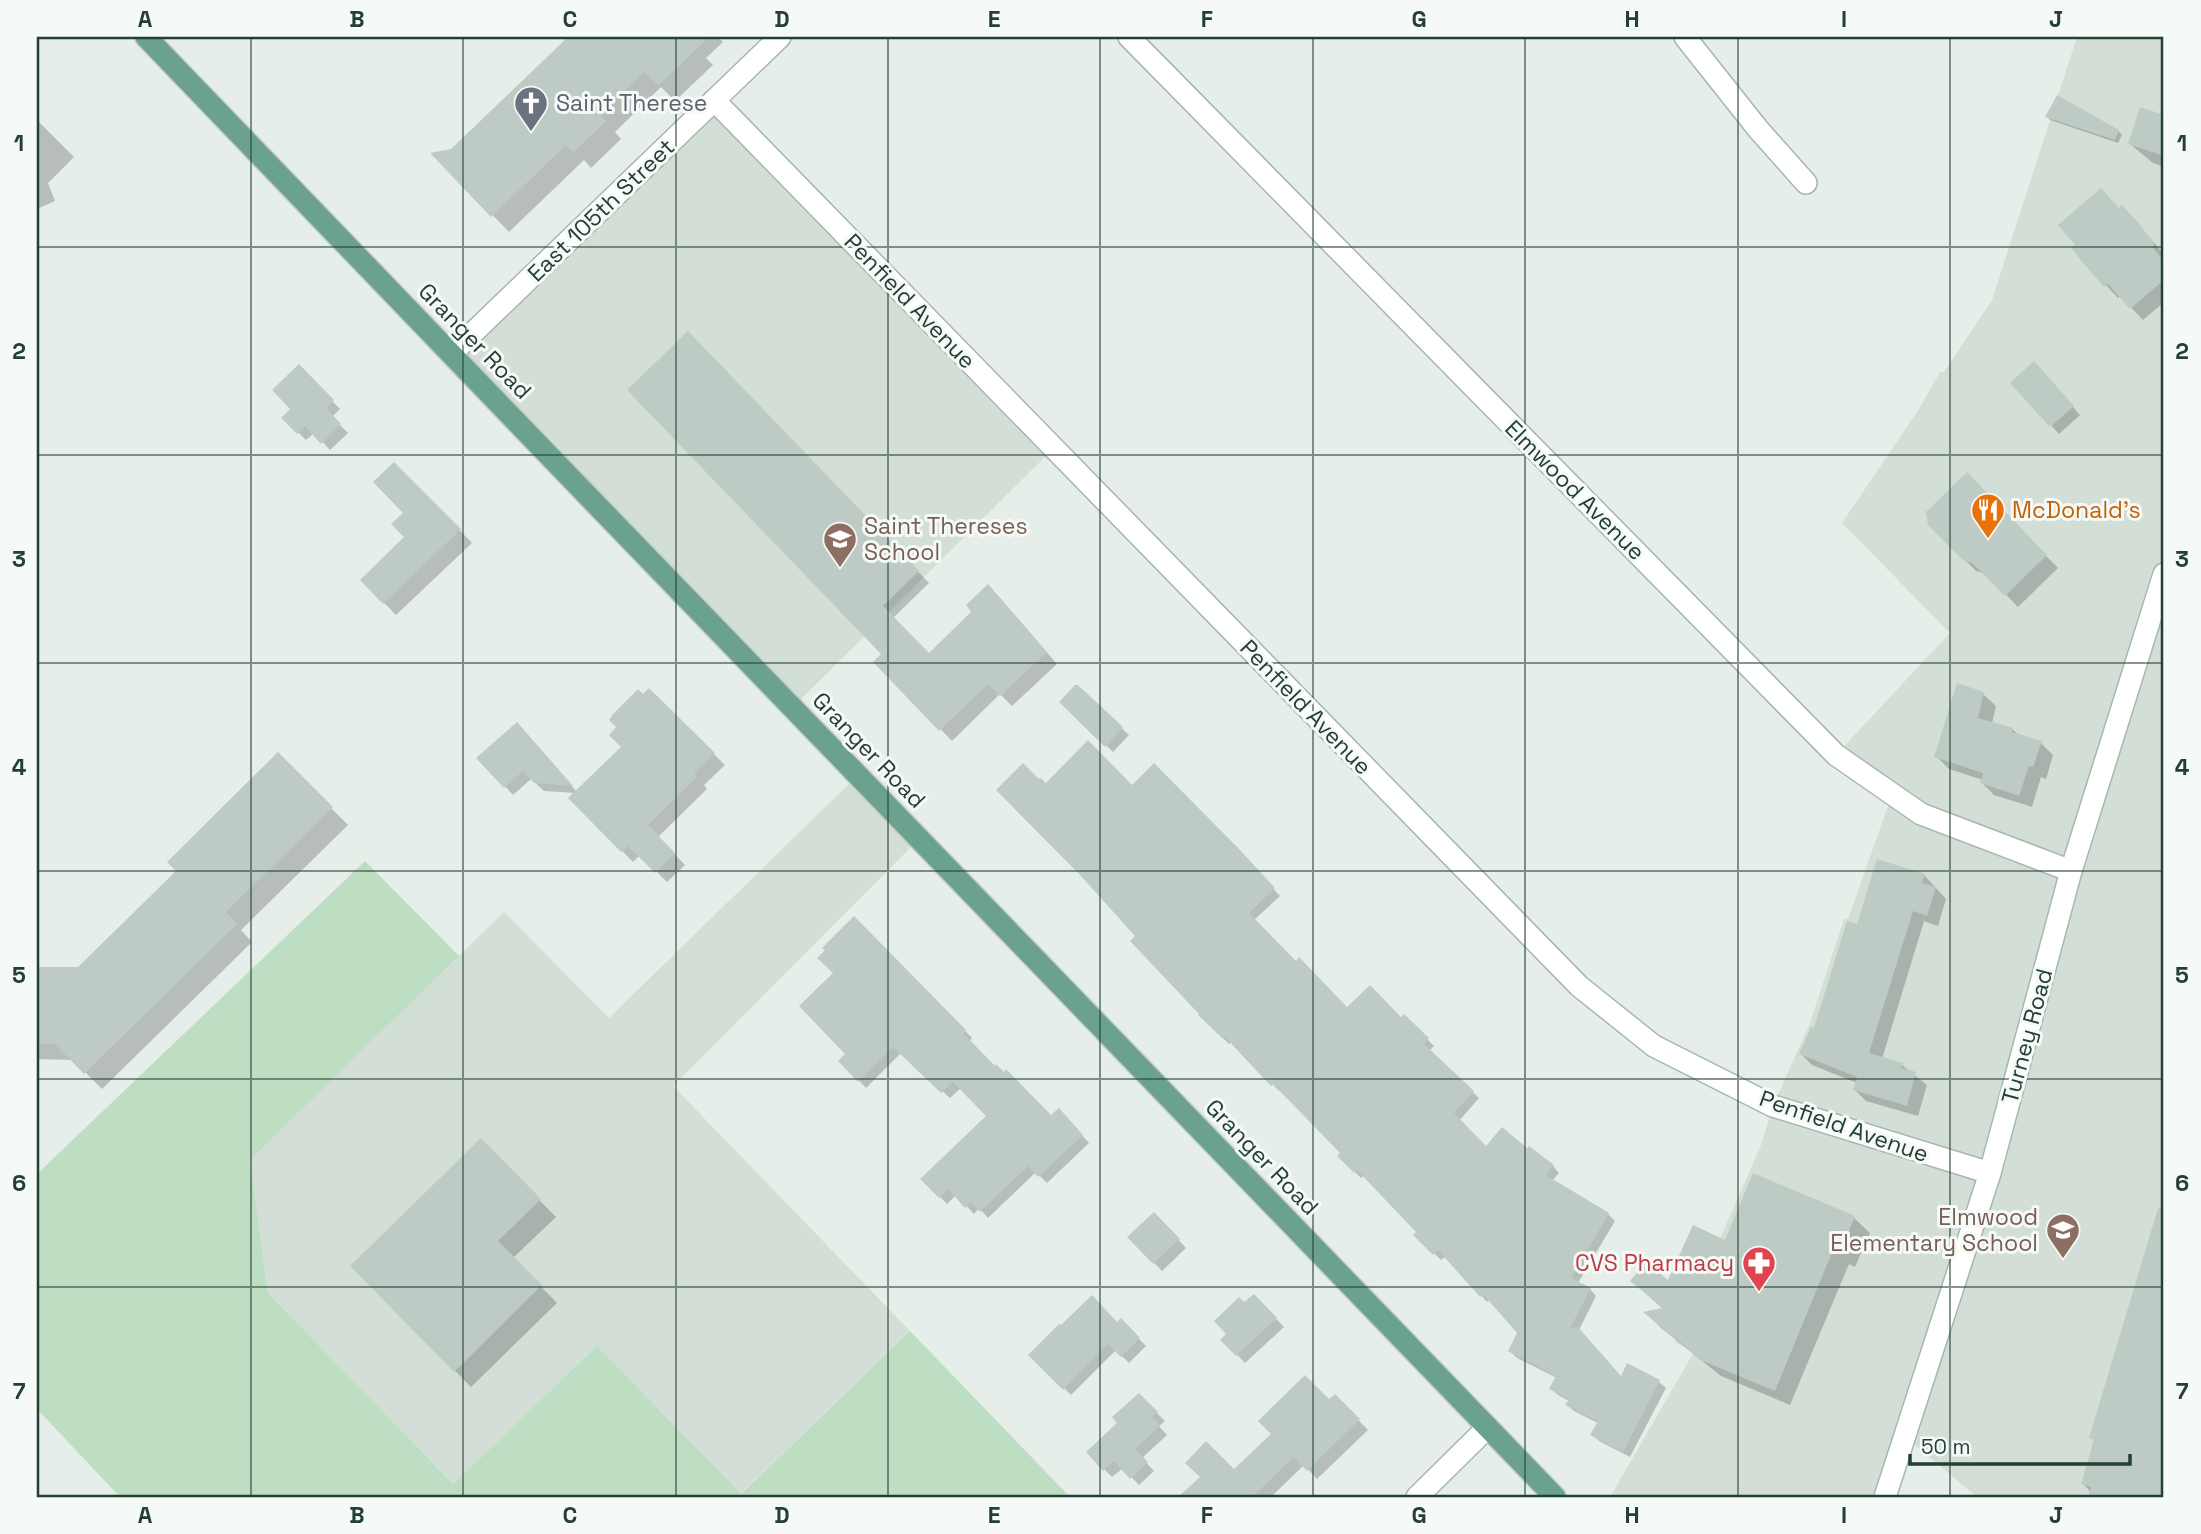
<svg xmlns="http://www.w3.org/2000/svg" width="2201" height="1534" font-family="'Space Grotesk',sans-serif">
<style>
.built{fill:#d3ded7}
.green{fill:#bedec3}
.shadow{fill:#0003}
.building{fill:#bdcbc4}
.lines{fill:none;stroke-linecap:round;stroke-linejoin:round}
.street-casing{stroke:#a7b6af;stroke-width:24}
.secondary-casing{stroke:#a3b9af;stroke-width:24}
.primary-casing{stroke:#c2c9c6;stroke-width:24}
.street{stroke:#fff;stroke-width:21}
.secondary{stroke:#fff;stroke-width:21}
.primary{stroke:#6aa28d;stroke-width:21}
.grid{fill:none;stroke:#243f35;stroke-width:2;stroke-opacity:0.55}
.labels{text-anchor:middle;stroke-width:6;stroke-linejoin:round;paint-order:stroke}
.worship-label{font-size:23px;fill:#5b616d;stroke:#f5faf7;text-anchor:start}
.street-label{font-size:23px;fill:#243f35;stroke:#f5faf7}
.food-label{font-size:23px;fill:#c56008;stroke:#f5faf7;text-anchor:start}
.education-label{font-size:23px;fill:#785e54;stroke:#f5faf7;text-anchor:start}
.health-label{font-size:23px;fill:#be3a42;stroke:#f5faf7;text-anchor:end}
.neatline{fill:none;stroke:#243f35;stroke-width:2.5}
.grid-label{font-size:23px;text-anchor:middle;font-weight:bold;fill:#243f35}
</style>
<rect width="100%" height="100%" fill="#e5eee9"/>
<!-- built -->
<path class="built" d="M2077,37H2164V1497H1977L1905,1437L1885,1497H1610L1694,1352L1675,1342L1761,1145L1773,1106L1810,1023L1844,919H1848L1892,795L1836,755L1950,633L1842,523L1919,409L1940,372H1944L1992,300Z
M714,100L1054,448L792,708L452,353Z
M857,776L919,839L673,1086L910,1331L740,1494L597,1346L453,1484L268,1293L250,1160L504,912L609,1018Z"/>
<!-- green -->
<path class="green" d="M365,861L459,956L250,1160L268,1293L453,1484L597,1346L741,1494L910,1331L1070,1497H120L37,1409V1174Z"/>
<!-- shadow -->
<path class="shadow" d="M571,37H718L723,42L706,58L713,65L675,101L661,87L615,132L621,139L591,168L584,160L509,232L434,155L452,151Z
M2164,106V167L2153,163L2130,144L2161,115Z
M2047,117L2118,131L2122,135L2118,143L2050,120Z
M37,120L74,157L48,183L55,201L37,209Z
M2122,207L2164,254V302L2143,320L2120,296L2118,298L2085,263Z
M688,334L929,583L893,618L929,656L999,597L1057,664L1012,706L1000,694L952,741L875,662L884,654Z
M299,367L340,409L332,417L348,433L330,450L314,433L306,440L283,418L292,409Z
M2042,372L2080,415L2059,434L2013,383Z
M1967,475L2058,568L2018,607L1986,574L1976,571L1929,524Z
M423,492L472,543L396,615L362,580L407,537L405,513Z
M1078,688L1129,735L1113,752L1061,702Z
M649,691L725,765L704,785L707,789L658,837L685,865L667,882L640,855L633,862L571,798L576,793L544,791L531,779L513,795L479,758L524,733L577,792L624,747L643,696Z
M1983,694L1996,706L1992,723L2012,729L2019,735L2041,743L2053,755L2046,779L2041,777L2032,807L1994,795L1982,783L1983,780L1949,769L1936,756Z
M278,755L348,825L241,930L252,942L102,1089L73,1060L37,1059V969H79L178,871Z
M1154,765L1280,896L1254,920L1296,963L1347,1009L1401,1019L1404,1016L1434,1046L1429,1051L1479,1098L1459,1121L1486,1149L1528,1151L1553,1166L1559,1173L1552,1181L1608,1214L1615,1221L1578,1283L1590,1289L1596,1296L1579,1330L1621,1378L1659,1382L1666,1388L1630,1457L1599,1441L1593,1435L1598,1423L1574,1411L1567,1405L1569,1401L1558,1395L1551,1389L1557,1378L1517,1358L1510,1351L1520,1333L1490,1299L1487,1302L1446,1256L1441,1260L1416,1235L1419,1232L1364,1175L1361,1178L1355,1172L1340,1156L1342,1153L1280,1089L1279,1091L1232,1041L1229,1044L1200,1015L1137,936L1039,782L1046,785L1132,787Z
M1924,875L1946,899L1938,926L1924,921L1882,1059L1902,1065L1927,1085L1918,1116L1866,1101L1855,1090L1857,1083L1812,1065L1801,1054L1815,1030L1858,927Z
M854,919L972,1038L969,1041L995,1068L1051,1118H1066L1089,1143L1047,1183L1036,1172L988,1218L979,1208L974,1214L956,1195L947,1204L923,1179L988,1116L961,1088L950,1098L901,1053L866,1088L840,1061L848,1054L835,973Z
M481,1141L556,1217L513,1258L557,1303L471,1387L352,1266Z
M1154,1214L1186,1248L1162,1271L1130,1237Z
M1854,1218L1870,1233L1855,1267L1849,1264L1790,1405L1721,1376L1661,1328L1646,1313L1664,1310L1632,1281L1668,1283L1726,1243Z
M2155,1225L2164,1228V1465L2120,1451L2164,1487V1497H2089L2091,1492L2082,1483Z
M1254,1296L1284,1327L1245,1363L1223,1340L1245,1305Z
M1121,1321L1146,1346L1129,1363L1116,1350L1071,1395L1031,1355L1117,1324Z
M1139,1395L1165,1421L1159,1426L1167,1435L1142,1458L1154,1471L1139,1485L1123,1468L1112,1477L1104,1469L1120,1423Z
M1335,1396L1368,1430L1317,1479L1304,1465L1271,1497H1181L1202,1477L1234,1471Z"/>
<!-- building -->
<path class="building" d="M568,37H709L658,86L644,72L600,115L606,121L574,152L566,145L491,217L430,153L451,149Z
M2057,95L2119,130L2115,140L2045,117Z
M2140,107L2164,115V156L2128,144Z
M2101,188L2119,208L2122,205L2136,220L2155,244L2152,247L2164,261V280L2130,309L2108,284L2104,287L2084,264L2071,248L2075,245L2058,225Z
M688,331L919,571L883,606L929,653L971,612L966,605L988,584L1047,652L1000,696L988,684L939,731L873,662L881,654L627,390Z
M2034,361L2074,406L2050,427L2010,383Z
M299,364L334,400L326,408L341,424L321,444L305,426L297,434L281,418L290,409L272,390Z
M394,462L461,529L383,604L360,580L404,537L391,524L403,513L373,482Z
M1967,472L2047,555L2005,596L1972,563L1962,559L1928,525L1926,512Z
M1957,683L1984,692L1978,718L2013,728L2012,732L2042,741L2033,767L2029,766L2019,796L1980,783L1983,773L1934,757Z
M1075,685H1078L1123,727L1105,747L1059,702Z
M649,688L715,753L694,773L697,777L648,825L675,853L655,873L628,846L621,852L568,798L621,747L609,735L616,727L609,720L613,714L638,689L643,694Z
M517,722L573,786L534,783L523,771L504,788L476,758Z
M1088,740L1132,785L1154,763L1239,849L1275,888L1249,913L1296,961L1299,957L1347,1007L1370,985L1401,1017L1404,1014L1429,1038L1424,1044L1474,1091L1454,1113L1486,1146L1502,1127L1527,1148L1529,1146L1554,1165L1546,1175L1609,1213L1571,1278L1591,1288L1570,1328L1578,1327L1621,1376L1627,1363L1660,1380L1623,1452L1590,1435L1598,1421L1565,1405L1569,1399L1549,1389L1556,1376L1508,1351L1517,1333L1483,1294L1480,1297L1438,1250L1433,1255L1413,1235L1416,1232L1357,1170L1354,1173L1337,1156L1340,1153L1273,1084L1271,1086L1224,1036L1222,1038L1198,1015L1199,1014L1130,941L1135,936L1081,876L996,790L1023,763L1039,779L1041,778L1046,783Z
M278,752L333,807L226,912L237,924L84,1074L55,1044H37V967H78L176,871L167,862Z
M1877,859L1925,874L1922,883L1936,887L1927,916L1913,911L1869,1053L1903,1063L1901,1068L1916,1072L1907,1106L1853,1090L1857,1077L1799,1054L1811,1027L1814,1028L1847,921L1857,924Z
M854,916L966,1030L963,1033L995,1066L996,1064L1004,1072L1006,1069L1051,1115L1059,1108L1083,1135L1038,1177L1028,1166L980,1212L971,1202L965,1208L948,1189L939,1198L920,1179L986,1116L953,1082L941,1093L893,1047L858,1082L838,1061L845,1054L799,1006L833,973L817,958L825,950L822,948Z
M481,1138L541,1199L498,1241L542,1285L454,1372L350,1266Z
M1753,1173L1855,1216L1840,1253L1833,1250L1775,1391L1703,1361L1643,1312L1663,1308L1630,1281L1646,1262L1668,1280L1693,1225L1725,1240Z
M2158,1208L2164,1209V1497H2088L2091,1487L2081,1484L2094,1440L2089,1438Z
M1154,1212L1180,1239L1153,1264L1127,1237Z
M1254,1294L1277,1318L1236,1356L1220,1340L1226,1334L1214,1321L1239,1297L1244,1302Z
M1092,1295L1117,1322L1121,1318L1140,1338L1121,1357L1108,1344L1063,1390L1028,1355L1059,1324L1061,1325Z
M1305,1375L1329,1399L1335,1394L1360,1419L1307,1471L1294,1457L1252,1497H1178L1200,1477L1185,1463L1206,1441L1234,1469L1271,1434L1258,1421Z
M1139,1393L1158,1412L1152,1417L1160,1426L1135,1449L1148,1462L1130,1479L1114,1461L1103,1471L1086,1452L1117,1423L1112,1417Z"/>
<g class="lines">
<!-- street casing -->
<g class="street-casing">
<path id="street" d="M1129,37L1836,755L1921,814L2071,871
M1685,37L1758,129L1806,183
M714,100L1579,986L1654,1046L1773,1106L1990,1173
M452,353L780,37
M1417,1497L1487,1428"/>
</g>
<!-- secondary casing -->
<g class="secondary-casing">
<path id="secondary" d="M1885,1497L1990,1173L2071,871L2164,574"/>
</g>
<!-- primary casing -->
<g class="primary-casing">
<path id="primary" d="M146,37L559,466L1555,1497"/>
</g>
<!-- street -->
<use href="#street" class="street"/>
<!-- secondary -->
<use href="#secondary" class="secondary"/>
<!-- primary -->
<use href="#primary" class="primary"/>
</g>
<!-- grid -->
<path class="grid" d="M251,37V1497M463,37V1497M676,37V1497M888,37V1497M1100,37V1497M1313,37V1497M1525,37V1497M1738,37V1497M1950,37V1497M37,247H2164M37,455H2164M37,663H2164M37,871H2164M37,1079H2164M37,1287H2164"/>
<!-- icons -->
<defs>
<g id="church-pin" transform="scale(1.75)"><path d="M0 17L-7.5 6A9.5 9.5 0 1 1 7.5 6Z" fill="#6b7280" stroke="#f5faf7"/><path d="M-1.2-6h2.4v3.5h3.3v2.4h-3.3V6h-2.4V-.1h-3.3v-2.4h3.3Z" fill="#fff"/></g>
<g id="restaurant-pin" transform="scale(1.75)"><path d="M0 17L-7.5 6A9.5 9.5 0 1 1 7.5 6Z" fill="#e8710a" stroke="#f5faf7"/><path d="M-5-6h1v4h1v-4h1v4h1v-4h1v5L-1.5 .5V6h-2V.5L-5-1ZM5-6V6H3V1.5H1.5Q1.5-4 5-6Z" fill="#fff"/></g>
<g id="school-pin" transform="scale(1.75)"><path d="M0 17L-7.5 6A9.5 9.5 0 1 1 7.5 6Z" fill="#8d6e63" stroke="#f5faf7"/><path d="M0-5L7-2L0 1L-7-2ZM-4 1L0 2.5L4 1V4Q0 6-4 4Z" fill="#fff"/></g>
<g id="pharmacy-pin" transform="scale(1.75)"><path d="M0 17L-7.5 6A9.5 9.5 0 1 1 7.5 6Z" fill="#e0444e" stroke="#f5faf7"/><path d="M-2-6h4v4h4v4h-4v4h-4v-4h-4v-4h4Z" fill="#fff"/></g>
</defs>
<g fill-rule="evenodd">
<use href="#church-pin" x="531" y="103"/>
<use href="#restaurant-pin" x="1988" y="510"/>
<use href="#school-pin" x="840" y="539"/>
<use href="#school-pin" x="2063" y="1230"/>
<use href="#pharmacy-pin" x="1759" y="1263"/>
</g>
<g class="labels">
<!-- worship labels -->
<g class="worship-label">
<text x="556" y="111">Saint Therese</text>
</g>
<!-- street labels -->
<g class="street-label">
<text transform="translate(601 210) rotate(-44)" y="8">East 105th Street</text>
<text transform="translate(910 301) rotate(46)" y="8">Penfield Avenue</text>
<text transform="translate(475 341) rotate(46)" y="8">Granger Road</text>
<text transform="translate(1575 490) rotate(45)" y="8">Elmwood Avenue</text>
<text transform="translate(1306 707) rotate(46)" y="8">Penfield Avenue</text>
<text transform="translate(869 750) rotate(46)" y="8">Granger Road</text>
<text transform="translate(2027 1036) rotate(-75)" y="8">Turney Road</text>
<text transform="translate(1844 1126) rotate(19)" y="8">Penfield Avenue</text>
<text transform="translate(1262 1157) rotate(46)" y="8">Granger Road</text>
</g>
<!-- food labels -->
<g class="food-label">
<text x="2012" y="518">McDonald's</text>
</g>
<!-- education labels -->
<g class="education-label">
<text x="864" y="534">Saint Thereses<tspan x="864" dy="26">School</tspan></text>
<text x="2038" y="1225" text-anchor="end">Elmwood<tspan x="2038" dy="26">Elementary School</tspan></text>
</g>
<!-- health labels -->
<g class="health-label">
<text x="1734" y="1271">CVS Pharmacy</text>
</g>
</g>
<!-- border -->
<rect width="2201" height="1534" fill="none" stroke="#f5faf7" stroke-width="77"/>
<!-- scale -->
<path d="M1910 1454v10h220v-10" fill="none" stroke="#243f35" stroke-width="3.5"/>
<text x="1921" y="1454" font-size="21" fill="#243f35" stroke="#f5faf7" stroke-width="5" paint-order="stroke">50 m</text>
<rect x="38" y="38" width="2124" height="1458" class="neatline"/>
<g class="grid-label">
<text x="145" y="27">A</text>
<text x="357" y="27">B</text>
<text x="570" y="27">C</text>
<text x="782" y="27">D</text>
<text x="994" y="27">E</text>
<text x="1207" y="27">F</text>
<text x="1419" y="27">G</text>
<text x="1632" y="27">H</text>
<text x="1844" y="27">I</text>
<text x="2056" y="27">J</text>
<text x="19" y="151">1</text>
<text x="2182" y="151">1</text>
<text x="19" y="359">2</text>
<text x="2182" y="359">2</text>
<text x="19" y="567">3</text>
<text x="2182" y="567">3</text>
<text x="19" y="775">4</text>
<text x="2182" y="775">4</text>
<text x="19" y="983">5</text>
<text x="2182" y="983">5</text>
<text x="19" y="1191">6</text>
<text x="2182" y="1191">6</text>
<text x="19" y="1399">7</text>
<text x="2182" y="1399">7</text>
<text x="145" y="1523">A</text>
<text x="357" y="1523">B</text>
<text x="570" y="1523">C</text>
<text x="782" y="1523">D</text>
<text x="994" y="1523">E</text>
<text x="1207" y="1523">F</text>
<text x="1419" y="1523">G</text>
<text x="1632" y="1523">H</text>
<text x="1844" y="1523">I</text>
<text x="2056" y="1523">J</text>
</g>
</svg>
